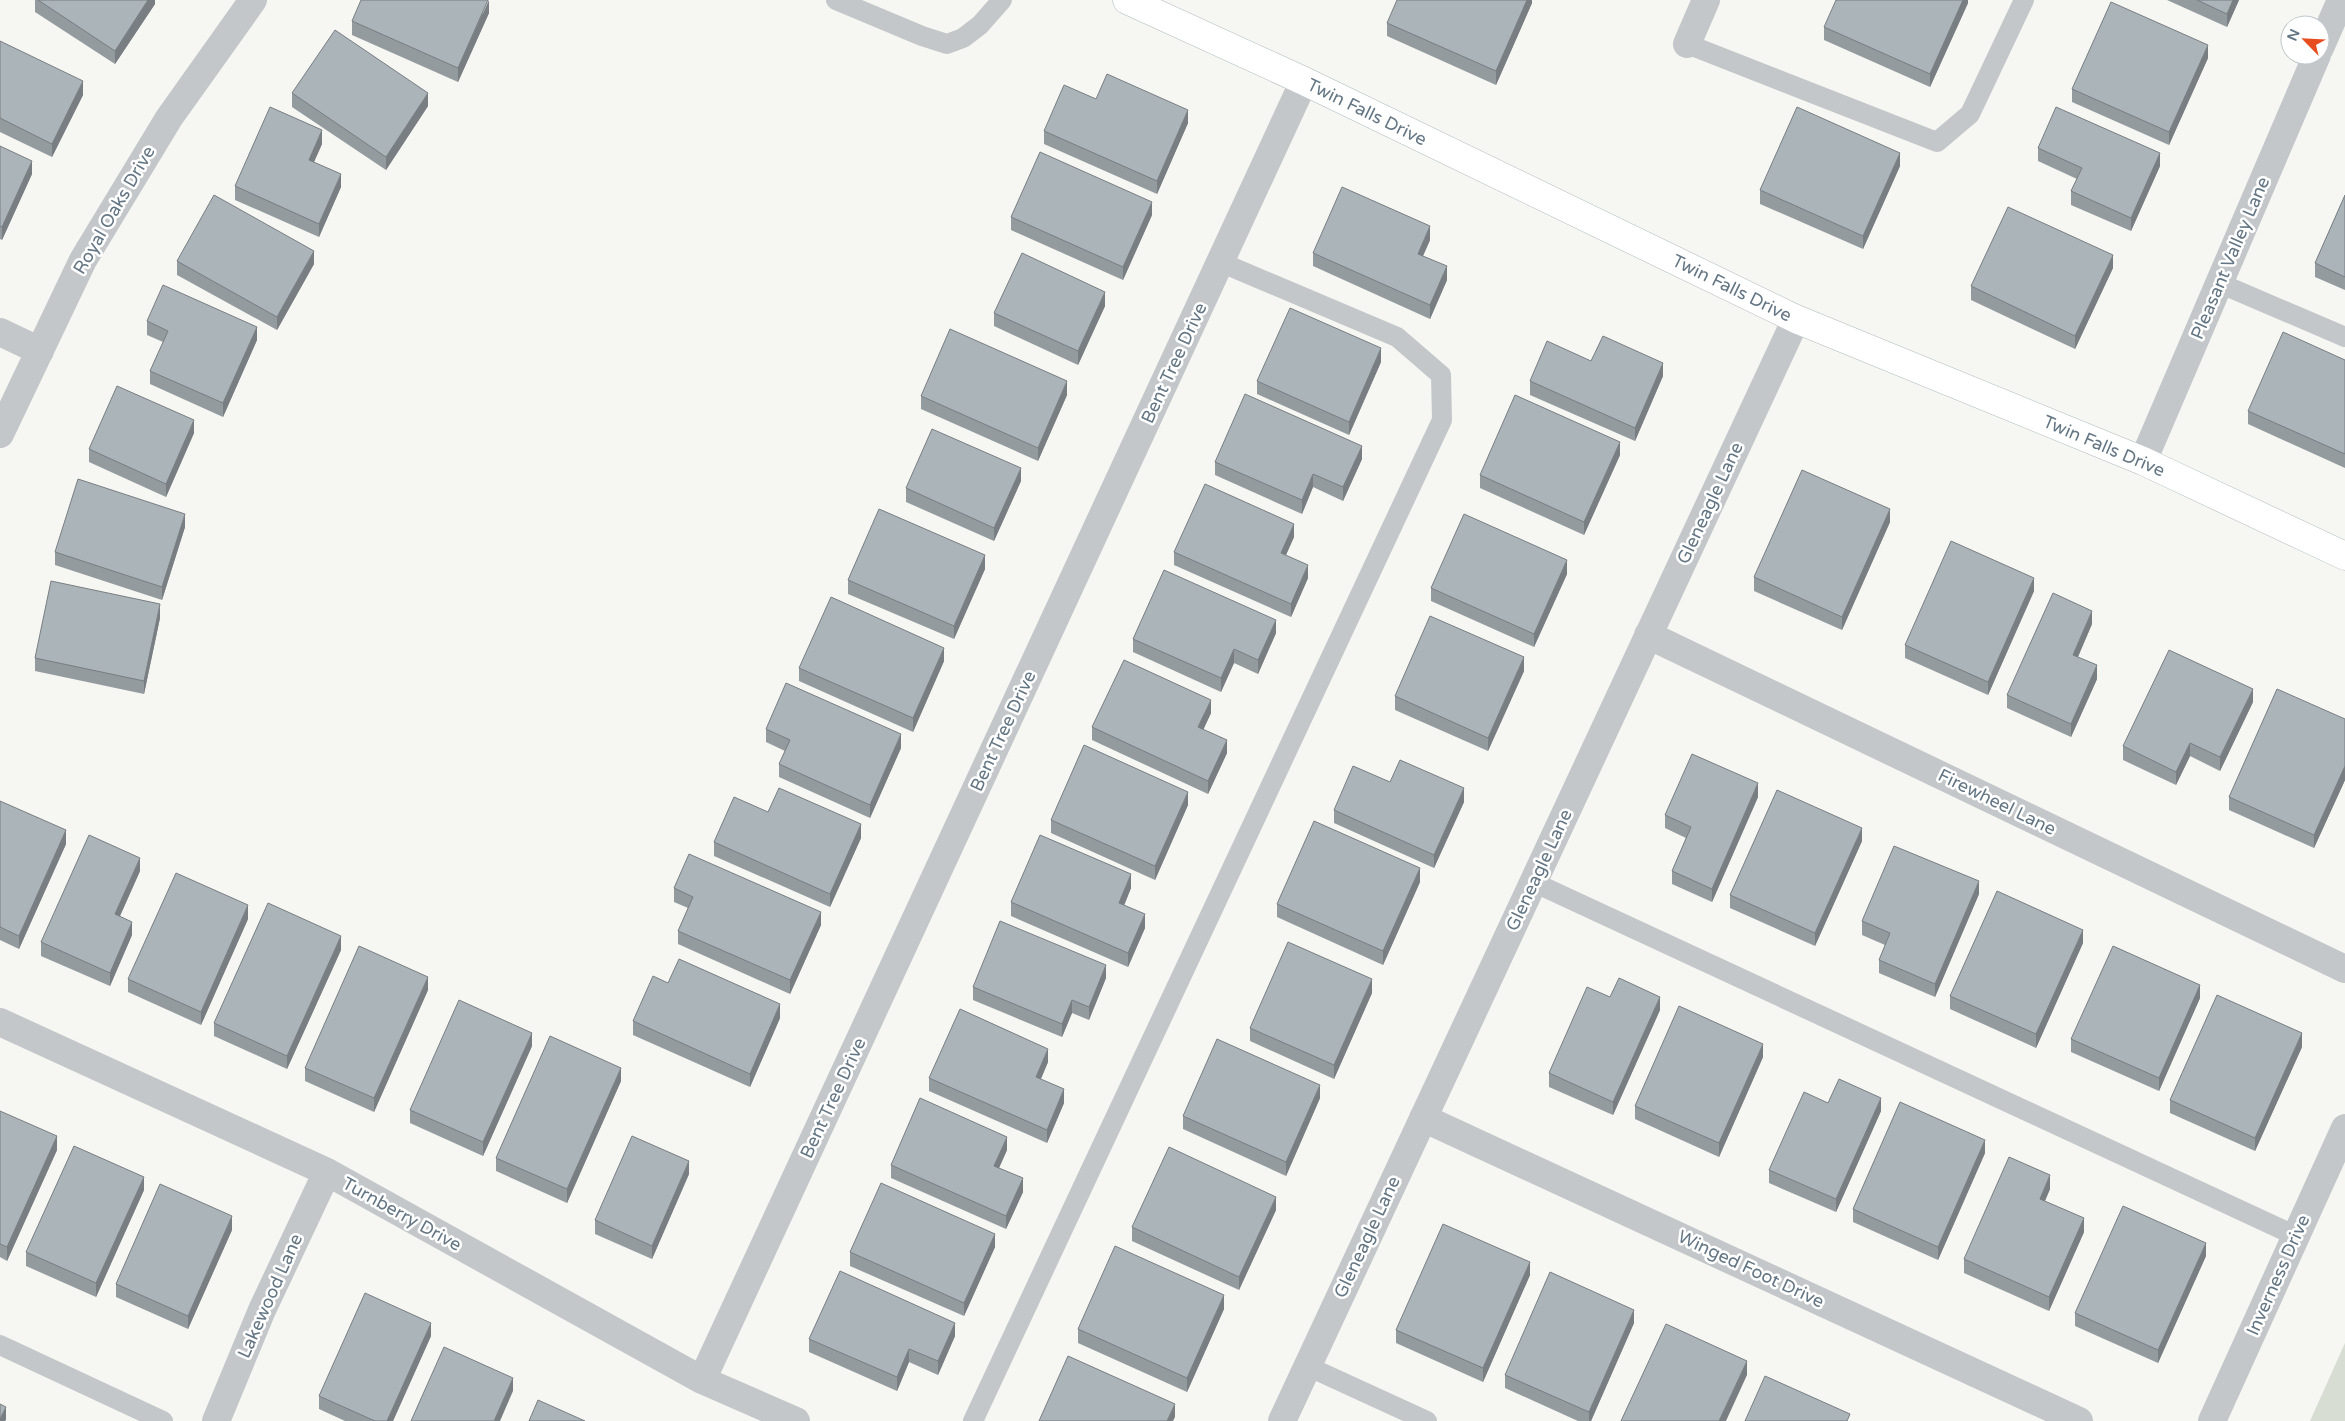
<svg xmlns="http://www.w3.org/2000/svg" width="2345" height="1421" font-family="'Varela Round',sans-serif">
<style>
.green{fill:#d7ddd3}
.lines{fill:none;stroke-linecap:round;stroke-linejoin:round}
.secondary-casing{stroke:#b3b9bd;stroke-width:29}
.lane{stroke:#c3c7ca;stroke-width:20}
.street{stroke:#c3c7ca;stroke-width:28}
.secondary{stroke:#fff;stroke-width:28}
.wall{fill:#939b9f}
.shaded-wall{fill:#787e82}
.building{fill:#abb4b9;stroke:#787e82}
.labels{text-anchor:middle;stroke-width:5;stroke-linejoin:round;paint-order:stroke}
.street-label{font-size:18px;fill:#647684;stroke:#fff}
</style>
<rect width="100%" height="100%" fill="#f6f6f2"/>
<!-- green -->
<path class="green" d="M2345,1343V1421H2310Z"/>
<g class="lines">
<!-- secondary casing -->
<g class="secondary-casing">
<path id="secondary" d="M1127,0L1304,81L1796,319L2143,461L2345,556"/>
</g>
<!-- lane -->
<path class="lane" d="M836,0L922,36L947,44L963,38L980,25L1002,0
M1687,44L1937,142L1970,114L2024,0
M2219,283L2345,337
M1533,882L2296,1236
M0,1345L163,1421
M1307,1366L1427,1421
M973,1421L1442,420L1441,375L1397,337L1220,262"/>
<!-- street -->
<path class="street" d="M1687,44L1706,0
M2320,48L2341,0
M0,332L40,351
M0,434L83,260L169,118L253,0
M2143,461L2317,55
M1648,635L2345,969
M0,1022L327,1172L702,1380L796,1421
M1423,1118L2079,1421
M702,1380L1304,81
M216,1421L262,1310L327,1172
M1282,1421L1796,319
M2212,1421L2345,1128"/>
<!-- secondary -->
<use href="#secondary" class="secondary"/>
</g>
<!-- wall -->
<path class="wall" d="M35,0H155V4L115,64L35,12Z
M1532,0V3L1496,85L1387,36V23Z
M1968,0V3L1930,87L1824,40V27Z
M2167,0H2239L2227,27Z
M489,13L458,82L352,35V21Z
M0,41L83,95L52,157L0,132Z
M2208,58L2169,145L2072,102V89Z
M292,93L428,106L386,170L292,107Z
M1096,99L1188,123L1157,194L1044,144V131Z
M322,144L314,162L341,187L319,237L235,200V186Z
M0,146L32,174L2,240L0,239Z
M2038,148L2160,166L2131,231L2071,205V191L2077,179L2038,161Z
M1900,166L1863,249L1760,204V190Z
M2345,195V290L2315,277V263Z
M1152,215L1123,280L1011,230V217Z
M1430,240L1423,256L1447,280L1430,319L1313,266V253Z
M177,261L314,264L277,330L177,275Z
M2113,268L2075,349L1971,300V286Z
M1105,306L1078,365L994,326V313Z
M147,321L257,340L223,417L150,384V371L163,342L147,335Z
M2345,360V468L2248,424V411Z
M1591,361L1663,376L1635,441L1530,395V381Z
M1381,362L1349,435L1257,394V381Z
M1067,395L1038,461L921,409V396Z
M194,433L166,497L89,462V449Z
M1620,455L1584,535L1480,488V475Z
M1362,459L1343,501L1313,487L1302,514L1215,475V462Z
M1021,481L994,541L906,502V488Z
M1890,522L1842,630L1754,591V577Z
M185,527L162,600L55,565V552Z
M1294,537L1286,555L1308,578L1291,617L1174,565V552Z
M985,569L954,639L848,594V580Z
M1567,574L1534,647L1431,601V588Z
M2034,591L1988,695L1905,658V645Z
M160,618L144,694L35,671V658Z
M2092,624L2078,657L2097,679L2071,737L2007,708V695Z
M1276,633L1258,674L1234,663L1221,692L1133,652V639Z
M944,661L913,732L799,681V668Z
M1524,671L1488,751L1395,710V696Z
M2253,702L2220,771L2190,756L2176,785L2123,760V746Z
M1211,713L1203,730L1227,753L1208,794L1092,740V727Z
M2345,719V780L2314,848L2229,810V797Z
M766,729L901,748L870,818L779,777V764L785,751L766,742Z
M1390,782L1464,802L1434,868L1334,823V810Z
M1758,797L1712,902L1672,884V871L1686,838L1665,828V815Z
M0,801L66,844L19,949L0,940Z
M1188,805L1155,880L1051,833V820Z
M768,812L861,838L830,907L714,856V842Z
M1862,841L1815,946L1730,908V895Z
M140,871L120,916L132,935L110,986L41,956V942Z
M1420,882L1383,965L1277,917V904Z
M674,888L821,925L790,994L678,944V931L688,908L674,902Z
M1131,888L1124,906L1145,928L1128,967L1011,916V902Z
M1979,894L1935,997L1879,973V960L1885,945L1862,935V921Z
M248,919L201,1025L128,992V979Z
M2083,943L2036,1048L1950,1009V996Z
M341,950L287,1069L214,1036V1023Z
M1106,978L1089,1020L1072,1013L1062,1037L973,1000V987Z
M668,983L780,1018L750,1087L633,1035V1021Z
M428,990L374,1112L305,1081V1068Z
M1372,993L1334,1079L1250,1041V1028Z
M1610,997L1660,1010L1613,1115L1549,1087V1073Z
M2200,998L2159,1091L2071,1052V1039Z
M532,1046L483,1156L410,1123V1110Z
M2302,1047L2255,1151L2170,1113V1100Z
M1763,1057L1719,1157L1635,1119V1106Z
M1048,1062L1041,1079L1064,1103L1047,1143L929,1091V1078Z
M621,1081L567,1203L496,1171V1158Z
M1320,1098L1286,1176L1183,1129V1116Z
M1828,1103L1881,1111L1836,1212L1769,1183V1170Z
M0,1111L57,1150L7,1261L0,1257Z
M1007,1150L999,1168L1023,1192L1006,1229L891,1178V1165Z
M1985,1153L1938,1260L1853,1222V1209Z
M689,1174L652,1259L595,1234V1220Z
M2050,1189L2045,1201L2084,1232L2049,1311L1964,1273V1259Z
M144,1190L96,1297L26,1266V1252Z
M1276,1210L1239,1290L1132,1241V1227Z
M232,1230L188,1329L116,1297V1284Z
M995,1247L964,1316L850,1266V1252Z
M2206,1256L2158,1363L2075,1326V1313Z
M1530,1275L1483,1382L1396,1343V1330Z
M1224,1309L1187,1392L1078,1343V1329Z
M1634,1323L1591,1421H1578L1505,1388V1375Z
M431,1336L393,1421H345L319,1409V1396Z
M955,1336L938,1375L909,1362L897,1391L809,1352V1339Z"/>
<!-- shaded-wall -->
<path class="shaded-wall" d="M148,0H155V4L115,64V51Z
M489,0V13L458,82V68Z
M1527,0H1532V3L1496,85V71Z
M1963,0H1968V3L1930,87V74Z
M2233,0H2239L2227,27V14Z
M2208,45V58L2169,145V132Z
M83,81V95L52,157V144Z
M428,93V106L386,170V157Z
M1188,110V123L1157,194V181Z
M322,130V144L309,173V160Z
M1900,153V166L1863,249V236Z
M2160,153V166L2131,231V218Z
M32,161V174L2,240V227Z
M341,174V187L319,237V224Z
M1152,202V215L1123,280V267Z
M1430,226V240L1418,267V254Z
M314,251V264L277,330V317Z
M2113,255V268L2075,349V336Z
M1447,266V280L1430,319V305Z
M1105,292V306L1078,365V351Z
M257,327V340L223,417V403Z
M1381,348V362L1349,435V422Z
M1663,363V376L1635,441V428Z
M1067,381V395L1038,461V448Z
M194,420V433L166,497V484Z
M1620,442V455L1584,535V522Z
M1362,446V459L1343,501V487Z
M1021,468V481L994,541V528Z
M1313,474V487L1302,514V500Z
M1890,509V522L1842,630V617Z
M185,514V527L162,600V587Z
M1294,524V537L1281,566V553Z
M985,555V569L954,639V626Z
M1567,560V574L1534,647V634Z
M1308,565V578L1291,617V604Z
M2034,578V591L1988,695V682Z
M160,604V618L144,694V681Z
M2092,611V624L2073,668V655Z
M1276,620V633L1258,674V660Z
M944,648V661L913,732V718Z
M1234,649V663L1221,692V678Z
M1524,657V671L1488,751V738Z
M2097,665V679L2071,737V724Z
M2253,689V702L2220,771V757Z
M1211,700V713L1198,741V727Z
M901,734V748L870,818V805Z
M1227,740V753L1208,794V781Z
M2190,743V756L2176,785V772Z
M2345,766V780L2314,848V835Z
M1758,783V797L1712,902V889Z
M1464,788V802L1434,868V855Z
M1188,792V805L1155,880V866Z
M861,824V838L830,907V894Z
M1862,828V841L1815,946V933Z
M66,830V844L19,949V936Z
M140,858V871L115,927V914Z
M1420,868V882L1383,965V951Z
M1131,874V888L1119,917V903Z
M1979,881V894L1935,997V984Z
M248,905V919L201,1025V1012Z
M821,912V925L790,994V980Z
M1145,914V928L1128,967V953Z
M132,922V935L110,986V973Z
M2083,930V943L2036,1048V1034Z
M341,936V950L287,1069V1056Z
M1106,965V978L1089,1020V1007Z
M428,977V990L374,1112V1098Z
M1372,979V993L1334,1079V1065Z
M2200,985V998L2159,1091V1078Z
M1660,997V1010L1613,1115V1102Z
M1072,1000V1013L1062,1037V1024Z
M780,1004V1018L750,1087V1074Z
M532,1033V1046L483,1156V1142Z
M2302,1033V1047L2255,1151V1138Z
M1763,1044V1057L1719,1157V1143Z
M1048,1049V1062L1036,1090V1077Z
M621,1068V1081L567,1203V1189Z
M1320,1085V1098L1286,1176V1162Z
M1064,1089V1103L1047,1143V1130Z
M1881,1098V1111L1836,1212V1199Z
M57,1136V1150L7,1261V1247Z
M1007,1137V1150L994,1179V1166Z
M1985,1140V1153L1938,1260V1247Z
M689,1161V1174L652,1259V1246Z
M2050,1175V1189L2040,1212V1199Z
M144,1177V1190L96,1297V1283Z
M1023,1178V1192L1006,1229V1216Z
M1276,1197V1210L1239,1290V1277Z
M232,1216V1230L188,1329V1316Z
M2084,1218V1232L2049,1311V1297Z
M995,1234V1247L964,1316V1303Z
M2206,1243V1256L2158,1363V1350Z
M1530,1262V1275L1483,1382V1368Z
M1224,1295V1309L1187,1392V1378Z
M1634,1310V1323L1591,1421H1589V1412Z
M431,1323V1336L393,1421H387Z
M955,1323V1336L938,1375V1361Z
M909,1349V1362L897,1391V1377Z
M1747,1361V1375L1726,1421H1719Z
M513,1378V1391L500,1421H494Z
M1175,1404V1417L1173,1421H1167Z
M6,1407V1420L5,1421H0V1419Z"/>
<!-- building -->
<path class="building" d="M38,0H148L115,51Z
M361,0H488L458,68L352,21Z
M1397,0H1527L1496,71L1387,23Z
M1836,0H1963L1930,74L1824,27Z
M2197,0H2233L2227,14Z
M2111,2L2208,45L2169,132L2072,89Z
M335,30L428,93L386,157L292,93Z
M0,41L83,81L52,144L0,118Z
M1107,74L1188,110L1157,181L1044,131L1064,85L1096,99Z
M270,107L322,130L309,160L341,174L319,224L235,186Z
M1797,107L1900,153L1863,236L1760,190Z
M2056,107L2160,153L2131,218L2071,191L2082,168L2038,148Z
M0,146L32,161L2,227L0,226Z
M1040,152L1152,202L1123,267L1011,217Z
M1342,187L1430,226L1418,254L1447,266L1430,305L1313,253Z
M214,195L314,251L277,317L177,261Z
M2345,195V277L2315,263Z
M2008,207L2113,255L2075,336L1971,286Z
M1022,253L1105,292L1078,351L994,313Z
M163,285L257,327L223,403L150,371L168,331L147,321Z
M1290,308L1381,348L1349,422L1257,381Z
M950,329L1067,381L1038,448L921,396Z
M2283,332L2345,360V454L2248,411Z
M1603,336L1663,363L1635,428L1530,381L1547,341L1591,361Z
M117,386L194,420L166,484L89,449Z
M1245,394L1362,446L1343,487L1313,474L1302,500L1215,462Z
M1515,395L1620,442L1584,522L1480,475Z
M932,429L1021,468L994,528L906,488Z
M1802,470L1890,509L1842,617L1754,577Z
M78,479L185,514L162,587L55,552Z
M1205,484L1294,524L1281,553L1308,565L1291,604L1174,552Z
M879,509L985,555L954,626L848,580Z
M1464,514L1567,560L1534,634L1431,588Z
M1951,541L2034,578L1988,682L1905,645Z
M1164,570L1276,620L1258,660L1234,649L1221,678L1133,639Z
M51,581L160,604L144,681L35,658Z
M2053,593L2092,611L2073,655L2097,665L2071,724L2007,695Z
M831,597L944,648L913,718L799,668Z
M1430,616L1524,657L1488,738L1395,696Z
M2169,650L2253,689L2220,757L2190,743L2176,772L2123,746Z
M1124,660L1211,700L1198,727L1227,740L1208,781L1092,727Z
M786,683L901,734L870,805L779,764L790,740L766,729Z
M2277,689L2345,719V766L2314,835L2229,797Z
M1084,745L1188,792L1155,866L1051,820Z
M1692,754L1758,783L1712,889L1672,871L1691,827L1665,815Z
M1400,760L1464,788L1434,855L1334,810L1353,766L1390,782Z
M779,788L861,824L830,894L714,842L734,797L768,812Z
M1777,790L1862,828L1815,933L1730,895Z
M0,801L66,830L19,936L0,927Z
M1314,821L1420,868L1383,951L1277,904Z
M89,835L140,858L115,914L132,922L110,973L41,942Z
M1040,835L1131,874L1119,903L1145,914L1128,953L1011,902Z
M1894,846L1979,881L1935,984L1879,960L1890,933L1862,921Z
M689,854L821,912L790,980L678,931L693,897L674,888Z
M176,873L248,905L201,1012L128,979Z
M1997,891L2083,930L2036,1034L1950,996Z
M268,903L341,936L287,1056L214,1023Z
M1000,921L1106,965L1089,1007L1072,1000L1062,1024L973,987Z
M1288,942L1372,979L1334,1065L1250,1028Z
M359,946L428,977L374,1098L305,1068Z
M2113,946L2200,985L2159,1078L2071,1039Z
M679,959L780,1004L750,1074L633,1021L653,976L668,983Z
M1619,978L1660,997L1613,1102L1549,1073L1587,987L1610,997Z
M2217,995L2302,1033L2255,1138L2170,1100Z
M459,1000L532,1033L483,1142L410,1110Z
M1679,1006L1763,1044L1719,1143L1635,1106Z
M960,1009L1048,1049L1036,1077L1064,1089L1047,1130L929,1078Z
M550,1036L621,1068L567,1189L496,1158Z
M1217,1039L1320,1085L1286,1162L1183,1116Z
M1839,1079L1881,1098L1836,1199L1769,1170L1804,1092L1828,1103Z
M920,1098L1007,1137L994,1166L1023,1178L1006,1216L891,1165Z
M1900,1102L1985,1140L1938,1247L1853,1209Z
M0,1111L57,1136L7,1247L0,1244Z
M632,1136L689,1161L652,1246L595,1220Z
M74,1146L144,1177L96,1283L26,1252Z
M1169,1147L1276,1197L1239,1277L1132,1227Z
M2009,1157L2050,1175L2040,1199L2084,1218L2049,1297L1964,1259Z
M881,1183L995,1234L964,1303L850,1252Z
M160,1184L232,1216L188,1316L116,1284Z
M2123,1206L2206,1243L2158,1350L2075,1313Z
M1443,1224L1530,1262L1483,1368L1396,1330Z
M1115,1246L1224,1295L1187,1378L1078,1329Z
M840,1271L955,1323L938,1361L909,1349L897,1377L809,1339Z
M1550,1272L1634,1310L1589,1412L1505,1375Z
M365,1293L431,1323L387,1421H375L319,1396Z
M1666,1324L1747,1361L1719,1421H1621Z
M444,1347L513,1378L494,1421H411Z
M1068,1356L1175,1404L1167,1421H1039Z
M1765,1376L1850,1414L1847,1421H1745Z
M538,1400L585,1421H529Z
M0,1404L6,1407L0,1419Z"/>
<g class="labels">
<!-- street labels -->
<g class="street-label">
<text transform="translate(1367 112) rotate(26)" y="6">Twin Falls Drive</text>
<text transform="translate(114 210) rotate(-60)" y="6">Royal Oaks Drive</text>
<text transform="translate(2230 258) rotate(-67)" y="6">Pleasant Valley Lane</text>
<text transform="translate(1732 288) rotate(26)" y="6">Twin Falls Drive</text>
<text transform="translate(1174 363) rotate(-65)" y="6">Bent Tree Drive</text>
<text transform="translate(2104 446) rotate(23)" y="6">Twin Falls Drive</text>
<text transform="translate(1710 503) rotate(-65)" y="6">Gleneagle Lane</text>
<text transform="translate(1003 731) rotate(-65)" y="6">Bent Tree Drive</text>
<text transform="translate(1997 802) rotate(26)" y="6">Firewheel Lane</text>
<text transform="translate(1539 870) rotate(-65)" y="6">Gleneagle Lane</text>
<text transform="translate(833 1098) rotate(-65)" y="6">Bent Tree Drive</text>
<text transform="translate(402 1214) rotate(29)" y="6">Turnberry Drive</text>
<text transform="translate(1367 1237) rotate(-65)" y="6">Gleneagle Lane</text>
<text transform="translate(1751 1269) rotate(25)" y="6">Winged Foot Drive</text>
<text transform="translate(2278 1275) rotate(-66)" y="6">Inverness Drive</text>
<text transform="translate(270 1296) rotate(-66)" y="6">Lakewood Lane</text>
</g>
</g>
<!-- north arrow -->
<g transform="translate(2305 40) rotate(294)"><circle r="24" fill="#ffffff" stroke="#c1c8ce"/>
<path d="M0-4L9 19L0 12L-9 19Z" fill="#e84d20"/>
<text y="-8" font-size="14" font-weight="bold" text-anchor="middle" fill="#647684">N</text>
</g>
</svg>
